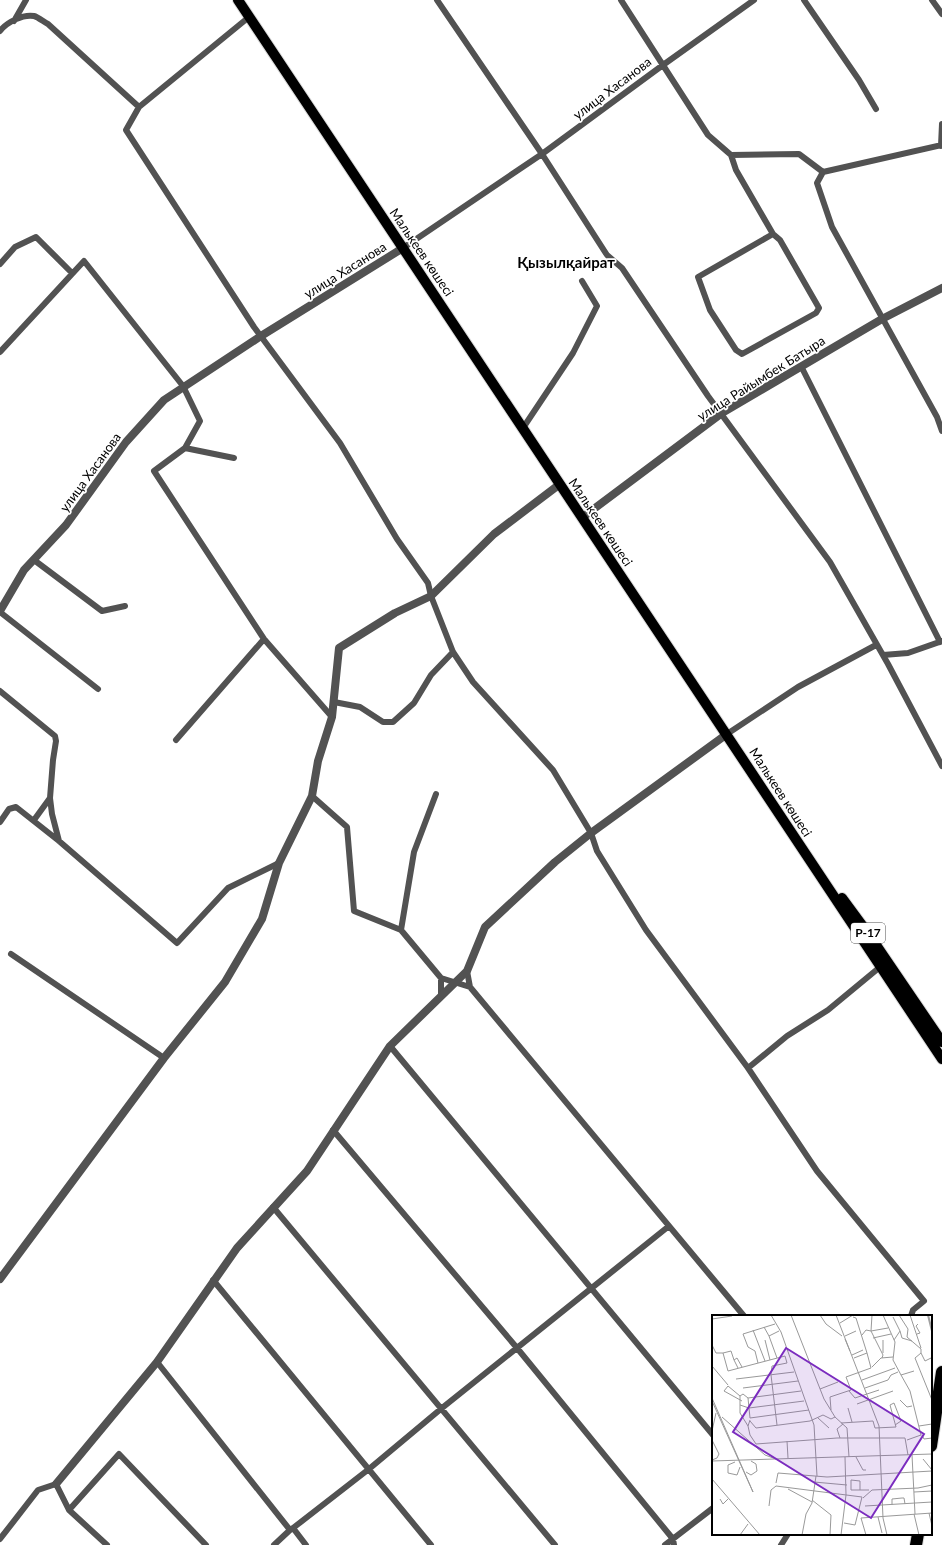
<svg xmlns="http://www.w3.org/2000/svg" width="942" height="1545" font-family="Lato,sans-serif">
<style>
.lines{fill:none;stroke-linecap:round;stroke-linejoin:round}
.primary-casing{stroke:#dbdbdb;stroke-width:12}
.motorway-casing{stroke:#dbdbdb;stroke-width:14}
.minor{stroke:#525252;stroke-width:6}
.tertiary{stroke:#525252;stroke-width:8}
.primary{stroke:#000;stroke-width:10}
.motorway{stroke:#000;stroke-width:12}
.labels{text-anchor:middle;stroke-width:3.5;stroke-linejoin:round;paint-order:stroke}
.shield{fill:#fff;stroke:#4c4c4c;stroke-width:1}
.shield-label{font-size:12px;font-weight:bold;fill:#000}
.street-label{font-size:13px;fill:#000;stroke:#fff}
.quarter-label{font-size:15px;font-weight:bold;fill:#000;stroke:#fff}
.inset-river{fill:none;stroke:#a0a0a0;stroke-width:2}
.inset-road{fill:none;stroke:#999;stroke-width:1}
.view{fill:#7b2cbf;fill-opacity:0.15;stroke:#7b2cbf;stroke-width:2}
.inset-edge{fill:none;stroke:#000;stroke-width:2}
</style>
<rect width="100%" height="100%" fill="#fff"/>
<g class="lines">
<!-- primary casing -->
<g class="primary-casing">
<path id="primary" d="M238,0L942,1059
M842,898L870,936L942,1042"/>
</g>
<!-- motorway casing -->
<g class="motorway-casing">
<path id="motorway" d="M931,1446L942,1372
M916,1545L918,1534"/>
</g>
<!-- minor -->
<path class="minor" d="M437,0L542,154L607,255L622,268L708,396L830,562L888,664L942,766
M621,0L708,135L731,155L799,154L823,172
M804,0L859,80L876,109
M932,0L942,14
M249,17L139,107L126,130L254,327L340,443L397,539L428,583L431,596L453,652L473,682L553,770L591,833L597,851L646,930L748,1068L817,1171L924,1301L913,1310L911,1316
M14,21L26,0
M0,31C7,22 23,14 34,16C38,17 44,22 48,24L139,107
M942,145L823,172L817,183L832,227L937,417L942,431
M941,146L942,124
M731,155L736,170L773,234L780,240L819,308L816,313L742,354L736,350L710,310L698,277L773,234
M403,248L542,154L663,65L754,0
M0,264L15,247L36,237L72,273
M0,352L84,261L183,386L200,421L185,448L154,471L264,639L332,717
M801,366L940,642
M523,428L573,353L597,306L582,281
M185,448L234,458
M34,560L102,611L125,606
M0,612L98,689
M883,655L908,653L942,641
M0,691L55,736L56,741L53,760L50,798L34,820
M334,702L360,707L383,722H393L414,703L431,675L453,652
M727,734L798,687L876,645
M176,740L264,639
M312,796L347,827L354,911L401,930L441,978L470,987L744,1316
M50,798L52,814L59,841
M0,822L9,809L16,807L59,841L177,943L228,888L279,863
M401,930L414,852L436,794
M11,954L164,1058
M467,971L470,987
M441,978V996
M390,1046L713,1435
M748,1068L787,1036L828,1010L880,967
M333,1130L517,1348L673,1539L674,1545
M273,1207L555,1545
M213,1280L431,1545
M157,1362L290,1530L293,1528L306,1545
M69,1510L107,1545
M293,1528L369,1469L442,1408L669,1226
M0,1539L38,1490L56,1484L69,1510L119,1454L206,1545
M274,1545L290,1530
M665,1545L713,1508
M781,1545L788,1534"/>
<!-- tertiary -->
<path class="tertiary" d="M583,517L722,413L882,319L942,288
M0,611L24,570L66,525L126,442L164,400L261,336L403,248
M0,1279L164,1058L225,982L262,919L279,863L312,796L318,761L332,717L339,648L395,613L431,596L494,534L560,484
M56,1484L157,1362L237,1248L307,1171L390,1046L467,971L485,927L555,862L591,833L727,734"/>
<!-- primary -->
<use href="#primary" class="primary"/>
<!-- motorway -->
<use href="#motorway" class="motorway"/>
</g>
<g class="labels">
<!-- shield labels -->
<rect class="shield" x="851" y="923" width="34" height="20" rx="3"/>
<g class="shield-label">
<text x="868" y="937">P-17</text>
</g>
<!-- street labels -->
<g class="street-label">
<text transform="translate(612 88) rotate(-37)" y="5">улица Хасанова</text>
<text transform="translate(422 252) rotate(56)" y="5">Малькеев көшесі</text>
<text transform="translate(345 270) rotate(-32)" y="5">улица Хасанова</text>
<text transform="translate(761 378) rotate(-32)" y="5">улица Райымбек Батыра</text>
<text transform="translate(90 472) rotate(-54)" y="5">улица Хасанова</text>
<text transform="translate(601 522) rotate(56)" y="5">Малькеев көшесі</text>
<text transform="translate(781 792) rotate(57)" y="5">Малькеев көшесі</text>
</g>
<!-- quarter labels -->
<g class="quarter-label">
<text x="566" y="268">Қызылқайрат</text>
</g>
</g>
<!-- overview -->
<g transform="translate(712 1315)">
<rect width="220" height="220" fill="#fff"/>
<path class="inset-river" d="M216,0L220,16"/>
<path class="inset-road" d="M59,0L69,17L102,110L105,161M79,0L112,84L123,102L135,113L137,142M108,0L114,9L130,21M124,0L167,111L171,203L175,220M171,0L183,27L181,45L189,60M187,0L196,14L195,22L209,34V38M198,0L209,33M141,2L144,3L155,38L142,43M181,2L188,16L182,25M0,4L20,1M128,8L141,0M52,12L57,21L67,16M41,15L53,46M188,16L190,23L200,26M205,19L208,18L204,11L206,9M150,20L154,15L159,16L160,0M57,21L65,43M133,21L144,16M161,23L179,19M133,24L138,36M53,25L58,45M171,25V38M0,30L4,38H11L16,56L73,41M11,38L19,36L22,45M140,40L151,35M170,43L171,40L159,16L176,13M220,46L219,43L213,46L209,38L203,43L220,85M46,48L43,36L36,32L31,19L63,9M0,51L16,70M160,52L169,43L181,42M26,53L22,45L25,43L30,52M59,59L60,51L75,48L73,41M59,60L65,110M24,64L82,57M150,65L183,53M31,73L86,66M153,73L176,65L179,60L186,57M108,74L126,67M89,76L36,83L31,79L28,81V90L37,93L92,86M137,76L143,83L167,75M28,81L16,71L12,76L30,86M0,83L41,177L0,86M36,83L38,103L97,95M188,85L195,92L200,91M145,89L181,76M28,90V98L36,111L38,105M136,93L140,107M119,95L118,82L139,75L134,62L159,53L155,38M10,102L53,140L64,144M106,103L117,113M38,106L44,113L98,106L111,100L119,104L123,102M129,108L161,106L163,113L184,112L178,90L182,88L189,106L183,110M36,111L38,120L44,129L125,123H193L196,140M207,111L220,109M0,116L4,98M210,120L212,124L220,123M128,123L125,114L131,109M0,125L7,139L5,143L0,145M195,125L209,120L198,76L189,60L202,56M75,126L76,143M200,140L203,199M144,142L151,155H154M211,144L220,155M0,146L220,139M23,147L16,150V158L25,160L28,152M34,157L39,160L45,156L44,149L39,146M0,164L48,220M102,167L135,170M64,168L66,158L115,162L220,156M76,174L100,187M148,175V166L139,165V175H157M202,177L220,176M151,183L160,175L206,173L220,170M8,184L11,189L16,184M100,185L119,200L118,220M180,190V184L190,183H192L193,189M57,191L59,175L64,171L150,182L143,210L132,208M153,191L220,187M217,198L220,211M202,199L207,220M166,202L170,218M28,220L36,209M90,220L94,199L100,188L104,161M129,220L134,180L133,142M154,220L149,203L220,198"/>
<path class="view" d="M74,33L212,119L159,203L21,117Z"/>
<rect width="220" height="220" class="inset-edge"/>
</g>
</svg>
